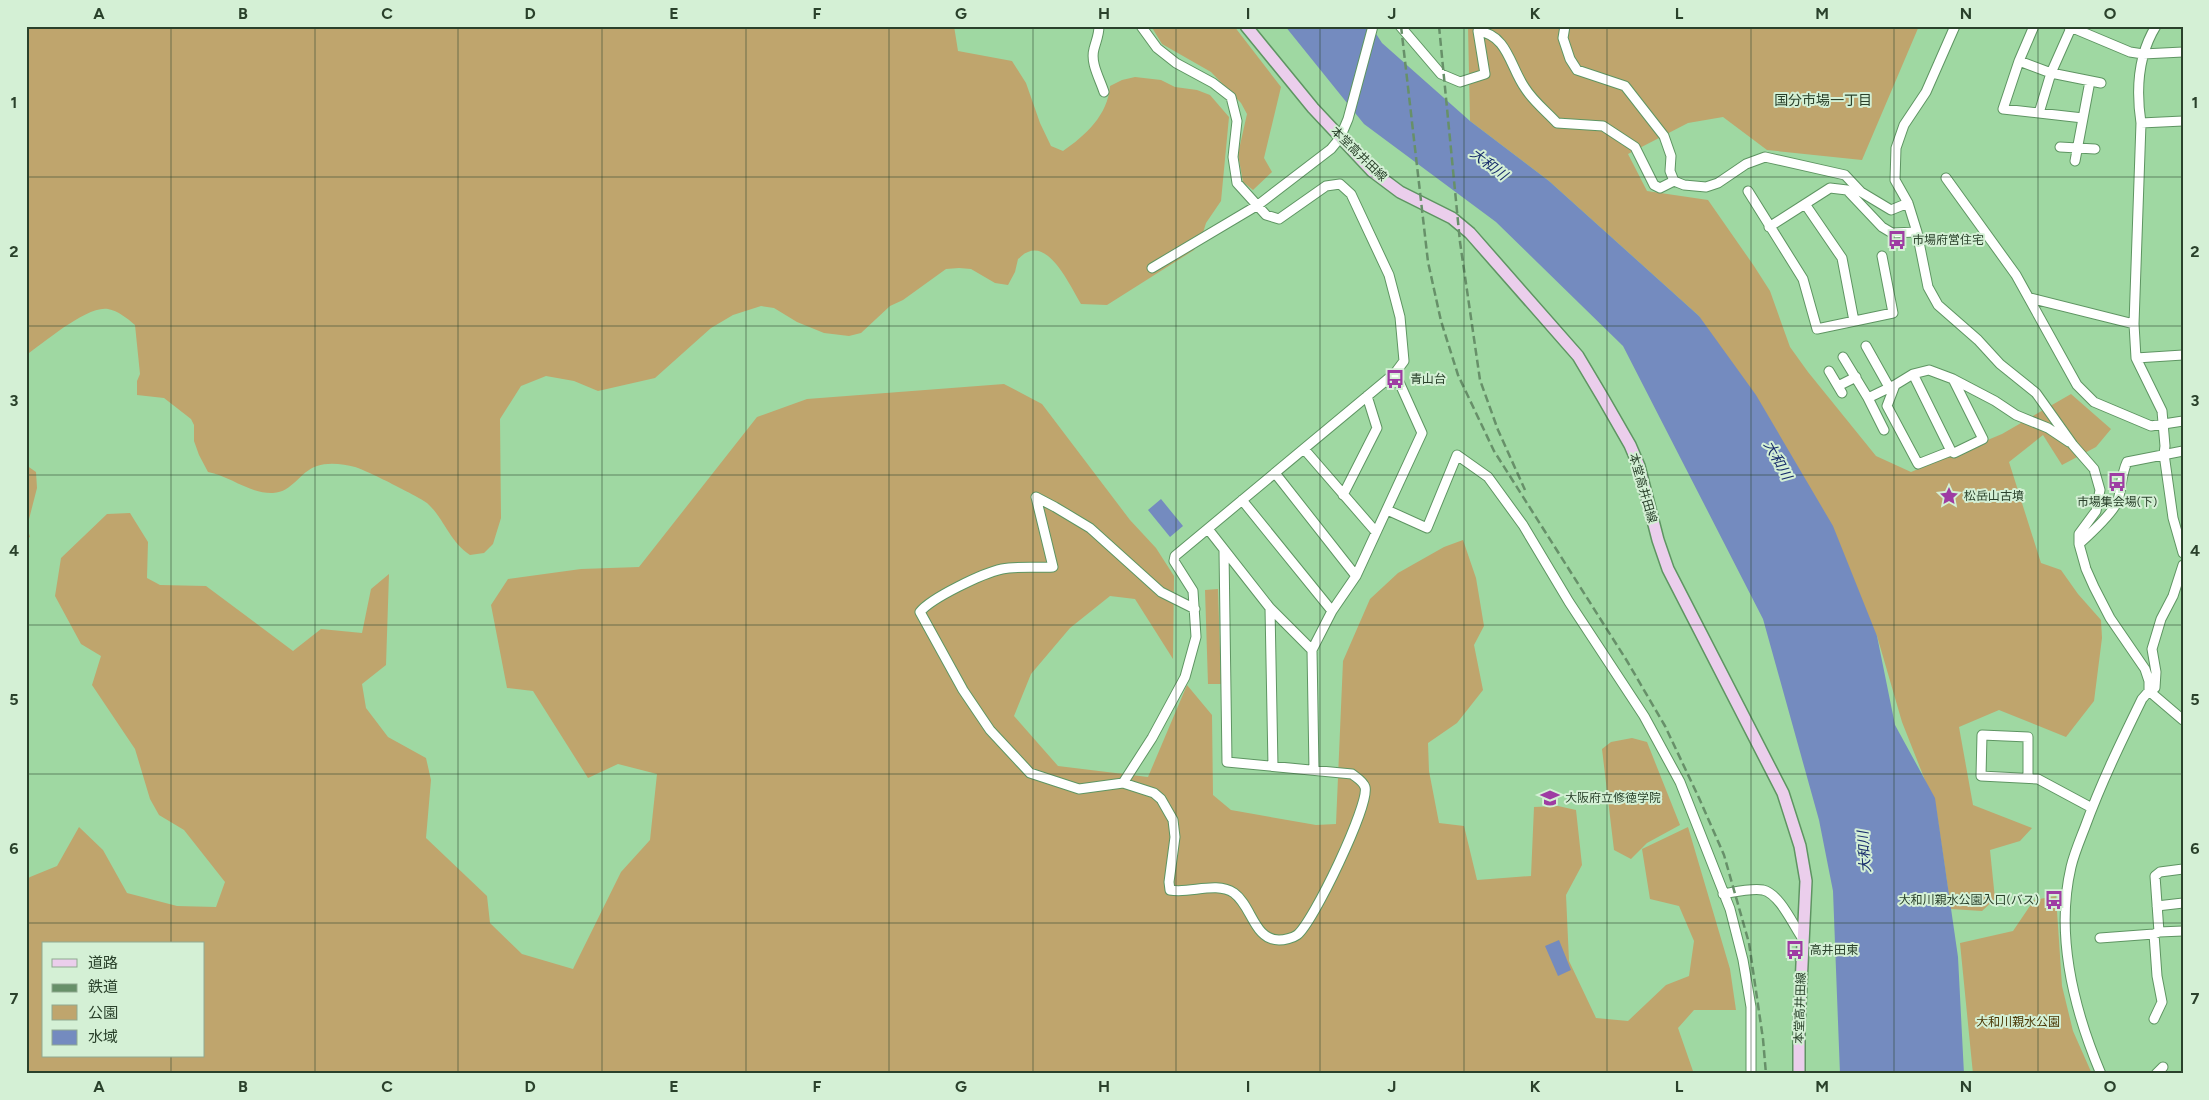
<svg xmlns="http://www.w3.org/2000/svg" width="2209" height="1100" font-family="Figtree,'Noto Sans JP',sans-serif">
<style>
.green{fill:#bfa56d;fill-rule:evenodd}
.water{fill:#748bbf}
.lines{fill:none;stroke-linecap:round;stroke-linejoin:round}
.minor-casing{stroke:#5e9562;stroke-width:11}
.secondary-casing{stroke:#5e9562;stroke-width:14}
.minor{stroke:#fff;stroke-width:9}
.secondary{stroke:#ebceec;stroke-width:11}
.rail{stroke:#679069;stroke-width:2.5;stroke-dasharray:8 4;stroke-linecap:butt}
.grid{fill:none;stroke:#2a412b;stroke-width:1;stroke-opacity:0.55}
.labels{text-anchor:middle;stroke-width:4;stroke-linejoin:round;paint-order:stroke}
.street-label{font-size:12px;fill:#2a412b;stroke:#d4f0d5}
.poi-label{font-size:12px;fill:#2a412b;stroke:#d4f0d5;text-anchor:start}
.park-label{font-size:12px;fill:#4b3806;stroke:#d4f0d5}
.neighbourhood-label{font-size:14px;fill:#2a412b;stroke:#d4f0d5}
.water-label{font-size:14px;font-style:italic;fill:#172c6b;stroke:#d4f0d5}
.neatline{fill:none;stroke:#2a412b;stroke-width:2}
.grid-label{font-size:16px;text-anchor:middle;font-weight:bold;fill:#2a412b}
</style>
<rect width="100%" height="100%" fill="#9fd8a2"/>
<!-- green -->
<path class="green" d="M26,26H954L958,51L1012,61L1026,83L1040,123L1051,146L1063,151C1085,136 1108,115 1110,86L1122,80L1135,77L1161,80L1175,87L1197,90L1210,95L1229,117L1221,201L1206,223L1202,236L1194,250L1107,305L1081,304C1071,288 1051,242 1028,252C1024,253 1021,257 1018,259L1015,272L1008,285L995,283L971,269L959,268L946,269L903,300L890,306L861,333L849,336L824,333L797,322L774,308L761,306L733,315L711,328L655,378L598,391L574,381L546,376L521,386L500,419L501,518L493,544L484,553L470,555C449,541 444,518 427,503C421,498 364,469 355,467C344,464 328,462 317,466C299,472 293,492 273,493C250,494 230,476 208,472L199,455L194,441V425L191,419L164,398L137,395V381L140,374L135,325C127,318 118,311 108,309C87,305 44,343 26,355Z
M1151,26H1234L1281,87L1264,158L1272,172L1253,190L1243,182L1238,154L1247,114L1241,103L1211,72L1162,44Z
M1468,26H1919L1862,160L1767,150L1723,117L1688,123L1628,154L1647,191L1708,200L1754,266L1770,291L1790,347L1808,372L1876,456L1911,472L2002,434L2071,394L2111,429L2096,447L2062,465L2043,435L2009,462L2041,563L2061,570L2078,594L2101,620L2102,638L2094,701L2066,737L1999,710L1959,727L1973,805L2032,828L2020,841L1990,850L1995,899L1982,911L1951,909L1936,808L1902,722L1877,636L1699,316L1549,181L1470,121Z
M1004,384L1042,404L1130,520L1156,548L1174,576L1173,659L1135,599L1110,596L1070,628L1031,674L1014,716L1058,766L1148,777L1187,685L1212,715L1213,795L1231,810L1316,825L1336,824L1343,661L1370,599L1398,573L1444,547L1463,540L1476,578L1484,626L1474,645L1483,690L1457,723L1428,743L1429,771L1439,823L1464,826L1477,880L1531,876L1534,807L1558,806L1576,810L1582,865L1566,895L1569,961L1596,1018L1628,1021L1666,985L1689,976L1694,941L1679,906L1650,899L1642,849L1688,827L1730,969L1736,1010H1694L1678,1028L1694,1074H26V880L30,877L57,866L79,827L103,850L127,893L177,906L216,907L225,882L184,830L159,815L150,799L135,749L92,685L101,656L81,644L55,596L61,558L107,514L130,513L148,542L147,578L160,585L206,586L293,651L321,629L362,633L371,589L389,574L386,665L362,684L366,708L388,737L426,758L431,780L426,838L487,896L490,923L522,954L573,969L621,872L650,840L657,774L618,764L588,778L533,691L507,688L491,605L508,579L581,569L639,567L757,417L807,399ZM44,944H204V1056H44Z
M26,465L36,472L37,488L27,527L30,537L26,539Z
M1218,589L1221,684H1208L1205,590Z
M1632,738L1647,742L1680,825L1647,843L1631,859L1614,850L1602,749L1611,742Z
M2056,896L2062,986L2073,1031L2092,1074H1973L1960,943L2013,931L2034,900Z"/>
<!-- water -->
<path class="water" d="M1285,26H1371L1382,43L1470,121L1549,181L1699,316L1756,395L1833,526L1877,636L1895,725L1935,798L1958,957L1964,1074H1840L1833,891L1819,820L1763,619L1623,346L1496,222L1364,124Z
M1161,499L1183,526L1170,537L1148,510Z
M1559,940L1571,970L1558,976L1545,946Z"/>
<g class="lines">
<!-- minor casing -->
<g class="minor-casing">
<path id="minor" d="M1099,26C1099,35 1096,41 1094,49C1090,63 1100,79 1104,92
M1400,26L1441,74L1460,82L1485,74L1478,31C1508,35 1510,67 1525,88C1533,101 1547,112 1557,123L1603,126L1635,147L1654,185L1660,188L1674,181
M1565,26L1563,38L1570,59L1577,70L1625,86L1664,136L1671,156L1670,171L1674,181L1684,185L1706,187L1718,183L1746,164L1765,157L1845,175L1861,192L1891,210L1908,203
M1955,26L1926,92L1904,125L1896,148L1895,180L1908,203L1917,232L1928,287L1938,305L1978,340L2000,364L2036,393L2073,445L2094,469L2100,490L2096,511L2079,534V544L2086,569L2094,587L2110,618L2145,669L2149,681V691L2183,720
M2034,26L2019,61L2003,109L2083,118
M2068,26L2130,52L2143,54L2183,52
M2156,26C2138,55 2136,90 2141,123L2134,324L2136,358L2162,411L2165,446L2164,454L2173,518L2183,553
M2019,61L2051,73L2101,83
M2039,113L2051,73L2071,28
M2141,123L2183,121
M2060,147L2095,149
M2075,161L2090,81
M1946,178L2016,275L2077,385L2094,402L2151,426L2183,421
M1748,191L1803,279L1817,329L1893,313L1882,256
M1805,204L1842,258L1854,321
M1769,227L1830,188L1847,190L1882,227L1892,233L1917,232
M1152,268L1258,205L1331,149L1340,138L1348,119L1373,26
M2030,298L2134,324
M1866,346L1889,387
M1843,357L1868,398L1884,430
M2136,358L2183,355
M1829,371L1842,393
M1913,374L1951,451
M1953,379L1983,439L1954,453L1951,451L1918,464L1887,406L1895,385L1913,374L1929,370L1953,379L1995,401L2016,415L2048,428L2069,442
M1838,386L1856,377
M1868,398L1895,385
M1304,449L1376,532
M1275,473L1356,576
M1343,495L1377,428L1367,396
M1242,500L1332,611
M1387,510L1427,528L1457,455L1488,477L1523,525L1569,602L1644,716L1680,782L1730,909L1743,960L1751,1007V1074
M1208,529L1270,608L1312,650
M2079,544C2089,535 2114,512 2118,500C2122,487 2121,475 2127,462L2183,451
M1270,608L1273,766
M1195,609L1161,592L1090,528L1055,507L1036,497L1053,567C1036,568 1018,566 1002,569C983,573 931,598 920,612L963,690L990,730L1030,773L1079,789L1123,783L1154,793L1161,799L1173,820L1175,837L1169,882L1170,890C1190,894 1216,881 1234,893C1252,906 1254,940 1279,940C1284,940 1293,938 1297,935C1313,923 1370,804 1365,787C1363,781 1357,778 1352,774L1227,762L1224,551
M1314,770L1312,650L1332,611L1356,576L1422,433L1395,373
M2028,778V737L1982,735L1981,776L2038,779L2092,808
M1123,783L1152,738L1185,677L1196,637L1193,591L1174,561L1175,556L1395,373L1404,361L1400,317L1389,275L1351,194L1340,184L1326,186L1279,219L1266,215L1237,183L1233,157L1237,121L1231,97L1213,83L1176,63L1157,48L1141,26
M1723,894C1735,892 1751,888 1763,890C1780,894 1793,925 1803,939
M2157,906L2183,903
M2159,932L2183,931
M2100,938L2154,934
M2154,1019L2162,1002L2157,976L2154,934L2159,932L2155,876L2160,872L2183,869
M2101,1074C2074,1010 2055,936 2071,867C2074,854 2080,840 2085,827C2101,783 2121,742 2142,699L2149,691L2155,688L2156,672L2152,649L2161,619L2173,596L2183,565
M2156,1074L2163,1067"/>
</g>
<!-- secondary casing -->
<g class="secondary-casing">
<path id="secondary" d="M1246,26L1313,108L1372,171L1400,192L1452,218L1470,233L1578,356L1603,398L1630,445L1639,466L1658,540L1668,569L1783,793L1800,846L1806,881L1799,1027V1074"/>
</g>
<!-- minor -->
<use href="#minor" class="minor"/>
<!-- secondary -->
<use href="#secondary" class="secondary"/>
<!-- rail -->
<path class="rail" d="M1401,26L1428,262L1441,321L1458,375L1494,451L1627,661L1665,726L1699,798L1724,855L1749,943L1763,1039L1766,1074
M1439,26L1460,242L1480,380L1498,430L1525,490"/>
</g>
<!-- grid -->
<path class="grid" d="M171,26V944M315,26V1074M458,26V1074M602,26V1074M746,26V1074M889,26V1074M1033,26V1074M1176,26V1074M1320,26V1074M1464,26V1074M1607,26V1074M1751,26V1074M1894,26V1074M2038,26V1074M26,177H2183M26,326H2183M26,475H2183M26,625H2183M26,774H2183M26,923H2183M171,1056V1074"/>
<!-- icons -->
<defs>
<g id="bus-bare" transform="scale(1.5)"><path d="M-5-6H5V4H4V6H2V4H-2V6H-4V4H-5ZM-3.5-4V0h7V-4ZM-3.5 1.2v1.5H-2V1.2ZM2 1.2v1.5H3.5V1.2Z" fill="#9e3ca3" stroke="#d4f0d5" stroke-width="2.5" paint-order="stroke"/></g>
<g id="sight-bare" transform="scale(1.5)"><path d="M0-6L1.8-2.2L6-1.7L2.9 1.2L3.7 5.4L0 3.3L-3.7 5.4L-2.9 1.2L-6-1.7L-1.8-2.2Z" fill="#9e3ca3" stroke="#d4f0d5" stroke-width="2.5" paint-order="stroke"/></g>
<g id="school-bare" transform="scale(1.5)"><path d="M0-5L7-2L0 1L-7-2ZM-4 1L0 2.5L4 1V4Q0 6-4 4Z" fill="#9e3ca3" stroke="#d4f0d5" stroke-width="2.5" paint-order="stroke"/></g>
</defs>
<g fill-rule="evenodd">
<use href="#bus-bare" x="1897" y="240"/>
<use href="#bus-bare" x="1395" y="379"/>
<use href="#bus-bare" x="2117" y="482"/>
<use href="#sight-bare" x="1949" y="496"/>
<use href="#school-bare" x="1550" y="798"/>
<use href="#bus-bare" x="2054" y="900"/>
<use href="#bus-bare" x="1795" y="950"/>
</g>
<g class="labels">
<!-- street labels -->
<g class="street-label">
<text transform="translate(1359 154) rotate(44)" y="4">本堂高井田線</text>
<text transform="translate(1643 488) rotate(74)" y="4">本堂高井田線</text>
<text transform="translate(1800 1008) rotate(-88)" y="4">本堂高井田線</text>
</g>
<!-- poi labels -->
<g class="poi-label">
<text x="1912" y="244">市場府営住宅</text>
<text x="1410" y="383">青山台</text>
<text x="1964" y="500">松岳山古墳</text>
<text x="2117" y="506" text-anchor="middle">市場集会場(下)</text>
<text x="1565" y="802">大阪府立修徳学院</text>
<text x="2039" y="904" text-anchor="end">大和川親水公園入口(バス)</text>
<text x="1810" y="954">高井田東</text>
</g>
<!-- park labels -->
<g class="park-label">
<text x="2018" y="1026">大和川親水公園</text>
</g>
<!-- neighbourhood labels -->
<g class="neighbourhood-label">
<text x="1823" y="105">国分市場一丁目</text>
</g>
<!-- water labels -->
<g class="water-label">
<text transform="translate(1489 164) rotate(37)" y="5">大和川</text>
<text transform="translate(1778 460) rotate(61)" y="5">大和川</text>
<text transform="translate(1864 852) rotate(-94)" y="5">大和川</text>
</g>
</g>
<!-- border -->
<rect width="2209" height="1100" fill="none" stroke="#d4f0d5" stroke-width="55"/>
<!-- legend -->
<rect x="42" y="942" width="162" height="115" fill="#d4f0d5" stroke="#90aa91"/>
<rect x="52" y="959" width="25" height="8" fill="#ebceec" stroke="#90aa91"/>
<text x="88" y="968" font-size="15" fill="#2a412b">道路</text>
<rect x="52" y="984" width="25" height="8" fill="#679069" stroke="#90aa91"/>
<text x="88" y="992" font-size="15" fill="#2a412b">鉄道</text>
<rect x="52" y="1005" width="25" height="15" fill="#bfa56d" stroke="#90aa91"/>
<text x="88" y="1018" font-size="15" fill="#2a412b">公園</text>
<rect x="52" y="1030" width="25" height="15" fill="#748bbf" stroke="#90aa91"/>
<text x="88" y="1042" font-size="15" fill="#2a412b">水域</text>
<rect x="28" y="28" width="2154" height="1044" class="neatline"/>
<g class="grid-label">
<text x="99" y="19">A</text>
<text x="243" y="19">B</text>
<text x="387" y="19">C</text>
<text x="530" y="19">D</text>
<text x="674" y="19">E</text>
<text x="817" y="19">F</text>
<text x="961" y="19">G</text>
<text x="1104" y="19">H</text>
<text x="1248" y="19">I</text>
<text x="1392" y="19">J</text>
<text x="1535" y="19">K</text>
<text x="1679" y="19">L</text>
<text x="1822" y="19">M</text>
<text x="1966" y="19">N</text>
<text x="2110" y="19">O</text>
<text x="14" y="108">1</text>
<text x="2195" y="108">1</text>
<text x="14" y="257">2</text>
<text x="2195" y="257">2</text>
<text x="14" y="406">3</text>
<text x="2195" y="406">3</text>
<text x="14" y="556">4</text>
<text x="2195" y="556">4</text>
<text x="14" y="705">5</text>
<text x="2195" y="705">5</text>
<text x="14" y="854">6</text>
<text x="2195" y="854">6</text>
<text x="14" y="1004">7</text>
<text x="2195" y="1004">7</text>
<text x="99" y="1092">A</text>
<text x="243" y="1092">B</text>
<text x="387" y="1092">C</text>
<text x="530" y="1092">D</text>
<text x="674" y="1092">E</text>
<text x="817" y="1092">F</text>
<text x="961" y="1092">G</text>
<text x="1104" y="1092">H</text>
<text x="1248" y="1092">I</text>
<text x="1392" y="1092">J</text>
<text x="1535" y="1092">K</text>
<text x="1679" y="1092">L</text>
<text x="1822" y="1092">M</text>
<text x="1966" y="1092">N</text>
<text x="2110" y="1092">O</text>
</g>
</svg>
